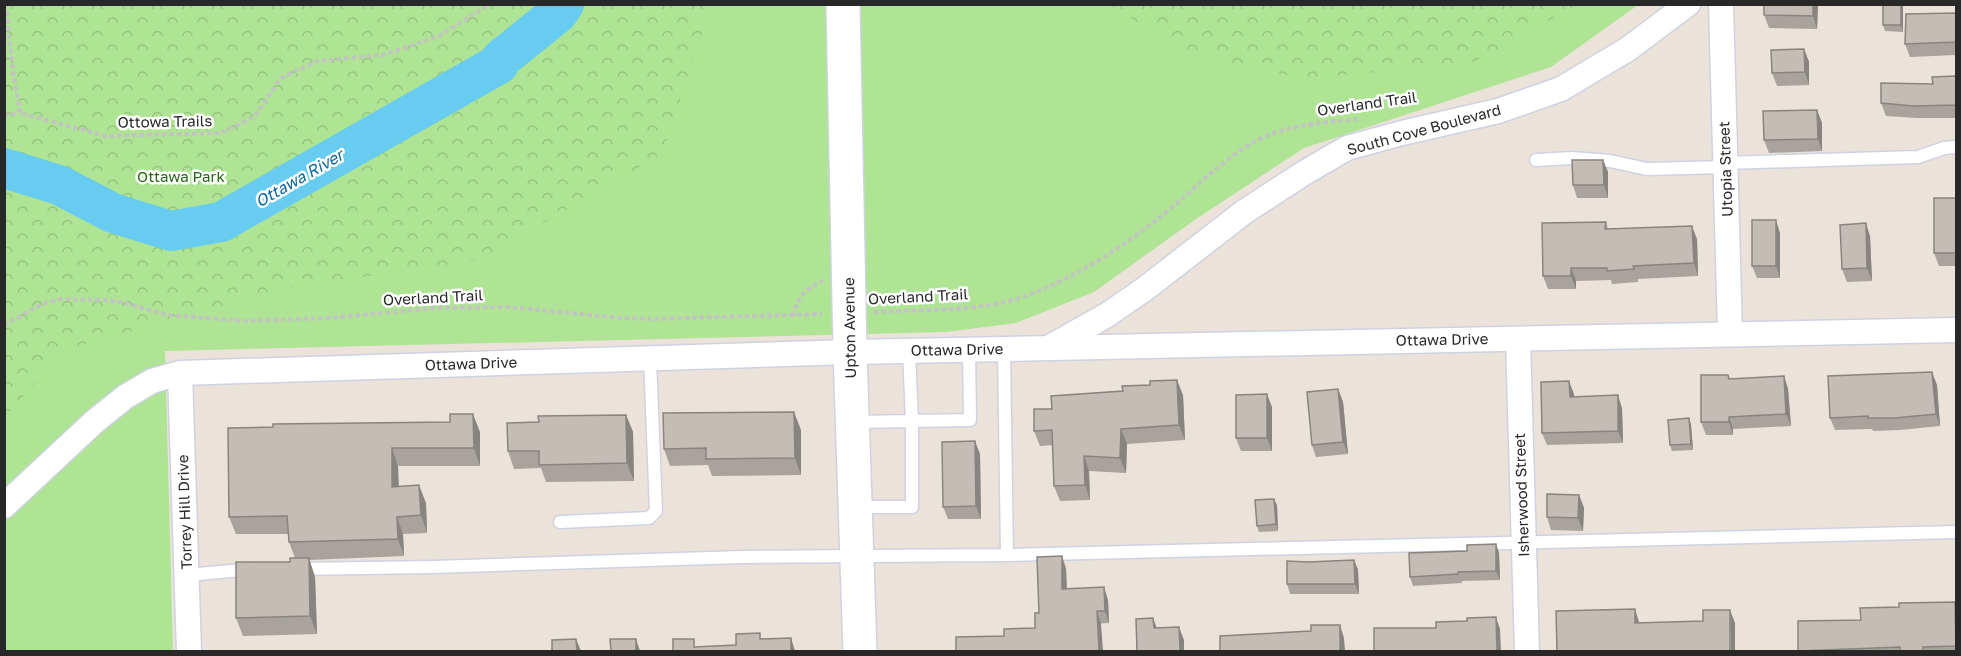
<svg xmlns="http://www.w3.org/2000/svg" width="1961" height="656" font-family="'Golos Text',sans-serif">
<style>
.grass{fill:#aee493}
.forest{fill:url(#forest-crowns)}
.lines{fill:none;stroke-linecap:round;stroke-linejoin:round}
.river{stroke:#68ccf1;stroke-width:40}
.lane-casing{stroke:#ced2e2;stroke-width:15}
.street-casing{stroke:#ced2e2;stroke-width:27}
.secondary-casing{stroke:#ced2e2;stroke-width:36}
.path{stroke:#c3c3c3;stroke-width:4;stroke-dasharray:4.5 3;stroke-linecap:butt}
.lane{stroke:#fff;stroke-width:12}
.street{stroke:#fff;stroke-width:24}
.secondary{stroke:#fff;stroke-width:33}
.wall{fill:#a8a39d}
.shaded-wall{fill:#88847f}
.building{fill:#c3bdb6;stroke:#88847f;stroke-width:1.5}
.labels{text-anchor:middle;stroke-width:5;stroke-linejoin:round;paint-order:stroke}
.street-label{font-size:15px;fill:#282828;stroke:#fff}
.park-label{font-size:15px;fill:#276617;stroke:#fff}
.water-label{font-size:16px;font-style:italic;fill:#09679b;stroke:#fff}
</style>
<defs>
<pattern id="forest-crowns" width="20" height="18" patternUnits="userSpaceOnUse" patternTransform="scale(1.5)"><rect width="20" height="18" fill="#aee493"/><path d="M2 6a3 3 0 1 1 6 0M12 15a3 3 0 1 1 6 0" fill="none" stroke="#96c47f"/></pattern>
</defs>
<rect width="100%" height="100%" fill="#ebe3d9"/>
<!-- grass -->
<path class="grass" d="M4,5H1638L1551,67L1304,148L1196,219L1094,292L1016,323L946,332L165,351L173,652L5,651Z"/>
<!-- forest -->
<path class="forest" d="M5,4H716V5L707,19L663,153L479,260L276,290L64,350L5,417Z
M1110,5H1577L1474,62L1306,79L1188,54Z"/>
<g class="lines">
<!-- river -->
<path class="river" d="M4,168L59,185L113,213L171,231L221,222L499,64L501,59L558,13L564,4"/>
<!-- lane casing -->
<g class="lane-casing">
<path id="lane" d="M1536,160L1572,158L1610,161L1647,169L1726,167
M1726,163L1918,157L1944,148L1956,147
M1004,349L1007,555
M909,351L912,421L970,420L969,350
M854,422L912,421V507H858
M560,522L649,518L656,511L650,358
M296,569L433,567L742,557L1007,555L1956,532
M187,575L252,569"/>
</g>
<!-- street casing -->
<g class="street-casing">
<path id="street" d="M1721,4L1730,334
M1518,339L1527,652
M1050,347L1107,315L1146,288L1244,212L1304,173L1347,148L1402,133L1498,111L1561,89L1628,49L1688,4
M180,373L189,652
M4,506L94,422L125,397L152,381L180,373L850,352L1956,330"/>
</g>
<!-- secondary casing -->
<g class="secondary-casing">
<path id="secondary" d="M843,4L850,352L860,652"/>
</g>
<!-- path -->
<path class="path" d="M6,4L13,71L20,113L106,136L220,133L254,117L281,78L317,61L383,55L439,36L490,4
M4,115L20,113
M874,312C925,309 980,313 1028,295C1077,277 1124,246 1165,213C1198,187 1226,154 1266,136C1295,124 1328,122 1360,119
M793,316C798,296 804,290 823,281
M4,325L42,304L60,299L105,300L125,303L168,315L245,321L329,318L436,308L508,307L621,318L653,319L822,314"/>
<!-- lane -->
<use href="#lane" class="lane"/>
<!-- street -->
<use href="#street" class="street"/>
<!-- secondary -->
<use href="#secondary" class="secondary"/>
</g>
<!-- wall -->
<path class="wall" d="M1764,4H1818L1817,29L1769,28L1764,15Z
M1883,4H1903V32L1885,31L1883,25Z
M1956,13V55L1910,57L1905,44Z
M1804,49L1809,62V85L1777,86L1772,73Z
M1956,76V118H1917L1886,116L1881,103L1933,84Z
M1817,110L1822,123V151L1769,153L1764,140Z
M1603,160L1608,172V198H1577L1573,185Z
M1956,198V266H1939L1934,253Z
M1606,222L1608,229L1697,239L1698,276L1638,279V282L1612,284L1611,280L1576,281V289H1548L1543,276Z
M1780,233V278H1757L1752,266Z
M1870,236L1872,281L1847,282L1842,269Z
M1728,375L1730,379L1784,376L1788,389L1791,426L1733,429V435H1706L1701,422Z
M1937,385L1940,426L1900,430L1873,431L1872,429L1835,430L1830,418Z
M1338,389L1343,402L1348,454L1316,457L1312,445Z
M1123,391L1183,395L1185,440L1127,444L1126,473L1089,471L1090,500L1060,501L1054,486L1053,445L1040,446L1034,431L1052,409Z
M1574,394V396L1622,408L1623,443L1547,445L1542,433Z
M1272,407V451H1241L1236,438Z
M626,415L633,432L634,481L546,482L541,468L514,469L508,451L539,422Z
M1689,418L1691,425L1693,450L1672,451L1670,445Z
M273,427L480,432V466H398L399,486L426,503L427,533L403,534L404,556L309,560L315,577L317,634L243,636L236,618L290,562L295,558L289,542L288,534H236L229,517Z
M801,430V475L712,476L708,465L670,466L664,449Z
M980,454L981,519H948L943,507Z
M1579,495L1584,508L1583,531L1551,530L1547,517Z
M1277,505L1278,531L1259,532L1257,526Z
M1496,544L1499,553L1500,580L1462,581V583L1413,586L1410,577L1467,551Z
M1062,556L1066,569L1067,588L1108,600L1109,623L1035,628L1039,613Z
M1354,560L1358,570L1359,594H1290L1287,584L1308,562Z
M1956,606V651H1798L1861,620Z"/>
<!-- shaded-wall -->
<path class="shaded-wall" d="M1813,4H1818L1817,29L1813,16Z
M1901,4H1903V32L1901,25Z
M1804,49L1809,62V85L1805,72Z
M1817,110L1822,123V151L1818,139Z
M1603,160L1608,172V198L1604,185Z
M1776,220L1780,233V278L1776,266Z
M1866,223L1870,236L1872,281L1867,268Z
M1692,226L1697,239L1698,276L1694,263Z
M1571,268L1576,281V289L1571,276Z
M1932,372L1937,385L1940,426L1936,414Z
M1784,376L1788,389L1791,426L1786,414Z
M1177,380L1183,395L1185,440L1179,425Z
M1569,381L1574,394V409L1570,397Z
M1338,389L1343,402L1348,454L1343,442Z
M1267,394L1272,407V451L1267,438Z
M1618,395L1622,408L1623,443L1618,431Z
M794,412L801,430V475L795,458Z
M473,414L480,432V466L474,448Z
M626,415L633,432L634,481L627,463Z
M1729,417L1733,429V435L1729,422Z
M1689,418L1691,425L1693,450L1691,444Z
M1121,429L1127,444L1126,473L1120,458Z
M975,441L980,454L981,519L976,506Z
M392,448L398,466L399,505L392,487Z
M1084,456L1089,471L1090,500L1085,485Z
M419,485L426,503L427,533L421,515Z
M1579,495L1584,508L1583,531L1578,518Z
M1274,499L1277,505L1278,531L1276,524Z
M397,517L403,534L404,556L398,539Z
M1496,544L1499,553L1500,580L1496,571Z
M1062,556L1066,569L1067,601L1062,589Z
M309,558L315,577L317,634L310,616Z
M1354,560L1358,570L1359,594L1355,584Z
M1104,587L1108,600L1109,623L1105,611Z
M1955,602L1956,606V648V646Z
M1635,609L1639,622L1635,623Z
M1730,610L1735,623V651H1731Z
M1097,611L1101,624L1103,651H1099Z
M1496,617L1500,629L1501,651H1497Z
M1153,618L1158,631L1154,628Z
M1340,625L1344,638L1345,651H1340Z
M1179,627L1184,640V651H1180Z
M791,638L795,651H791Z
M576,639L581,651H577Z
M636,639L640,651H636Z"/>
<!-- building -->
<path class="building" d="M1764,4H1813V16L1764,15Z
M1883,4H1901V25H1883Z
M1956,13V42L1905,44L1906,14Z
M1804,49L1805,72L1772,73L1771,50Z
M1956,76V105L1913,106L1881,103V83L1933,84L1932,77Z
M1817,110L1818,139L1764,140L1763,111Z
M1572,160H1603L1604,185H1573Z
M1934,198H1956V253H1934Z
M1752,220H1776V266H1752Z
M1606,222L1605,229L1692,226L1694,263L1633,266L1634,269L1607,271V268H1571V276H1543L1542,223Z
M1866,223L1867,268L1842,269L1840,225Z
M1932,372L1936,414L1895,418H1868V416L1830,418L1828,376Z
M1701,375H1728L1729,379L1784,376L1786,414L1729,417V422H1701Z
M1177,380L1179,425L1121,429L1120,458L1084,456L1085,485L1054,486L1052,430L1034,431V409H1052L1051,396L1123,391L1122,386L1150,385V381Z
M1569,381L1570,397L1618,395V431L1542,433L1541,382Z
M1338,389L1343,442L1312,445L1307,392Z
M1267,394V438H1236V395Z
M794,412L795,458L706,459V448L664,449L663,413Z
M450,414H473L474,448H392V487L419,485L421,515L397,517L398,539L289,542L287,516L229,517L228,428L273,427V424L450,422Z
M626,415L627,463L539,465V451H508L507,423L539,422L538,416Z
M1689,418L1691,444L1670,445L1668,420Z
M975,441L976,506L943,507L942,442Z
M1547,494L1579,495L1578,518L1547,517Z
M1274,499L1276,524L1257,526L1255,500Z
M1496,544V571L1458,572V574L1410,577L1409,553L1467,551V545Z
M1062,556V589L1104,587L1105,611H1097L1099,651H956V637L1004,636V629L1035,628V613H1039L1037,557Z
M290,558H309L310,616L236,618V562H290Z
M1354,560L1355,584H1287V561L1308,562Z
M1955,602L1956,646L1923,647V651H1900V647L1798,651V621L1861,620L1860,608L1899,607V603Z
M1635,609V623L1703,621V610H1730V651H1557L1556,611Z
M1496,617L1497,651H1374V628H1436V622L1467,621V618Z
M1153,618L1154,628L1179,627L1180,651H1137L1136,619Z
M1311,625H1340V651H1220V636L1311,631Z
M760,633V639L791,638V651H673V639H694V647L736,645V634Z
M576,639L577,651H552V640Z
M610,639H636V651H611Z"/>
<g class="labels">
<!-- street labels -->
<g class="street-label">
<text transform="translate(1367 104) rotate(-8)" y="5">Overland Trail</text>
<text transform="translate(165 122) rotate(-1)" y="5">Ottowa Trails</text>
<text transform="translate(1424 130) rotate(-15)" y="5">South Cove Boulevard</text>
<text transform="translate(1726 169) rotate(-92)" y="5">Utopia Street</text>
<text transform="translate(918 297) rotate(-3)" y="5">Overland Trail</text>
<text transform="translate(433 298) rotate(-3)" y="5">Overland Trail</text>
<text transform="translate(850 328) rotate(-91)" y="5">Upton Avenue</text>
<text transform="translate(1442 340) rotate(-1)" y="5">Ottawa Drive</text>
<text transform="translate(957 350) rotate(-1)" y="5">Ottawa Drive</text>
<text transform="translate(471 364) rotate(-2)" y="5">Ottawa Drive</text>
<text transform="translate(1522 495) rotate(-92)" y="5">Isherwood Street</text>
<text transform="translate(185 512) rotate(-92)" y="5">Torrey Hill Drive</text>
</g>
<!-- park labels -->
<g class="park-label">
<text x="181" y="182">Ottawa Park</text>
</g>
<!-- water labels -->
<g class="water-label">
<text transform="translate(299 178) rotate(-30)" y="6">Ottawa River</text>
</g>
</g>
<!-- border -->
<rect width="1961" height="656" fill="none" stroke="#282828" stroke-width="12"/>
</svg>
